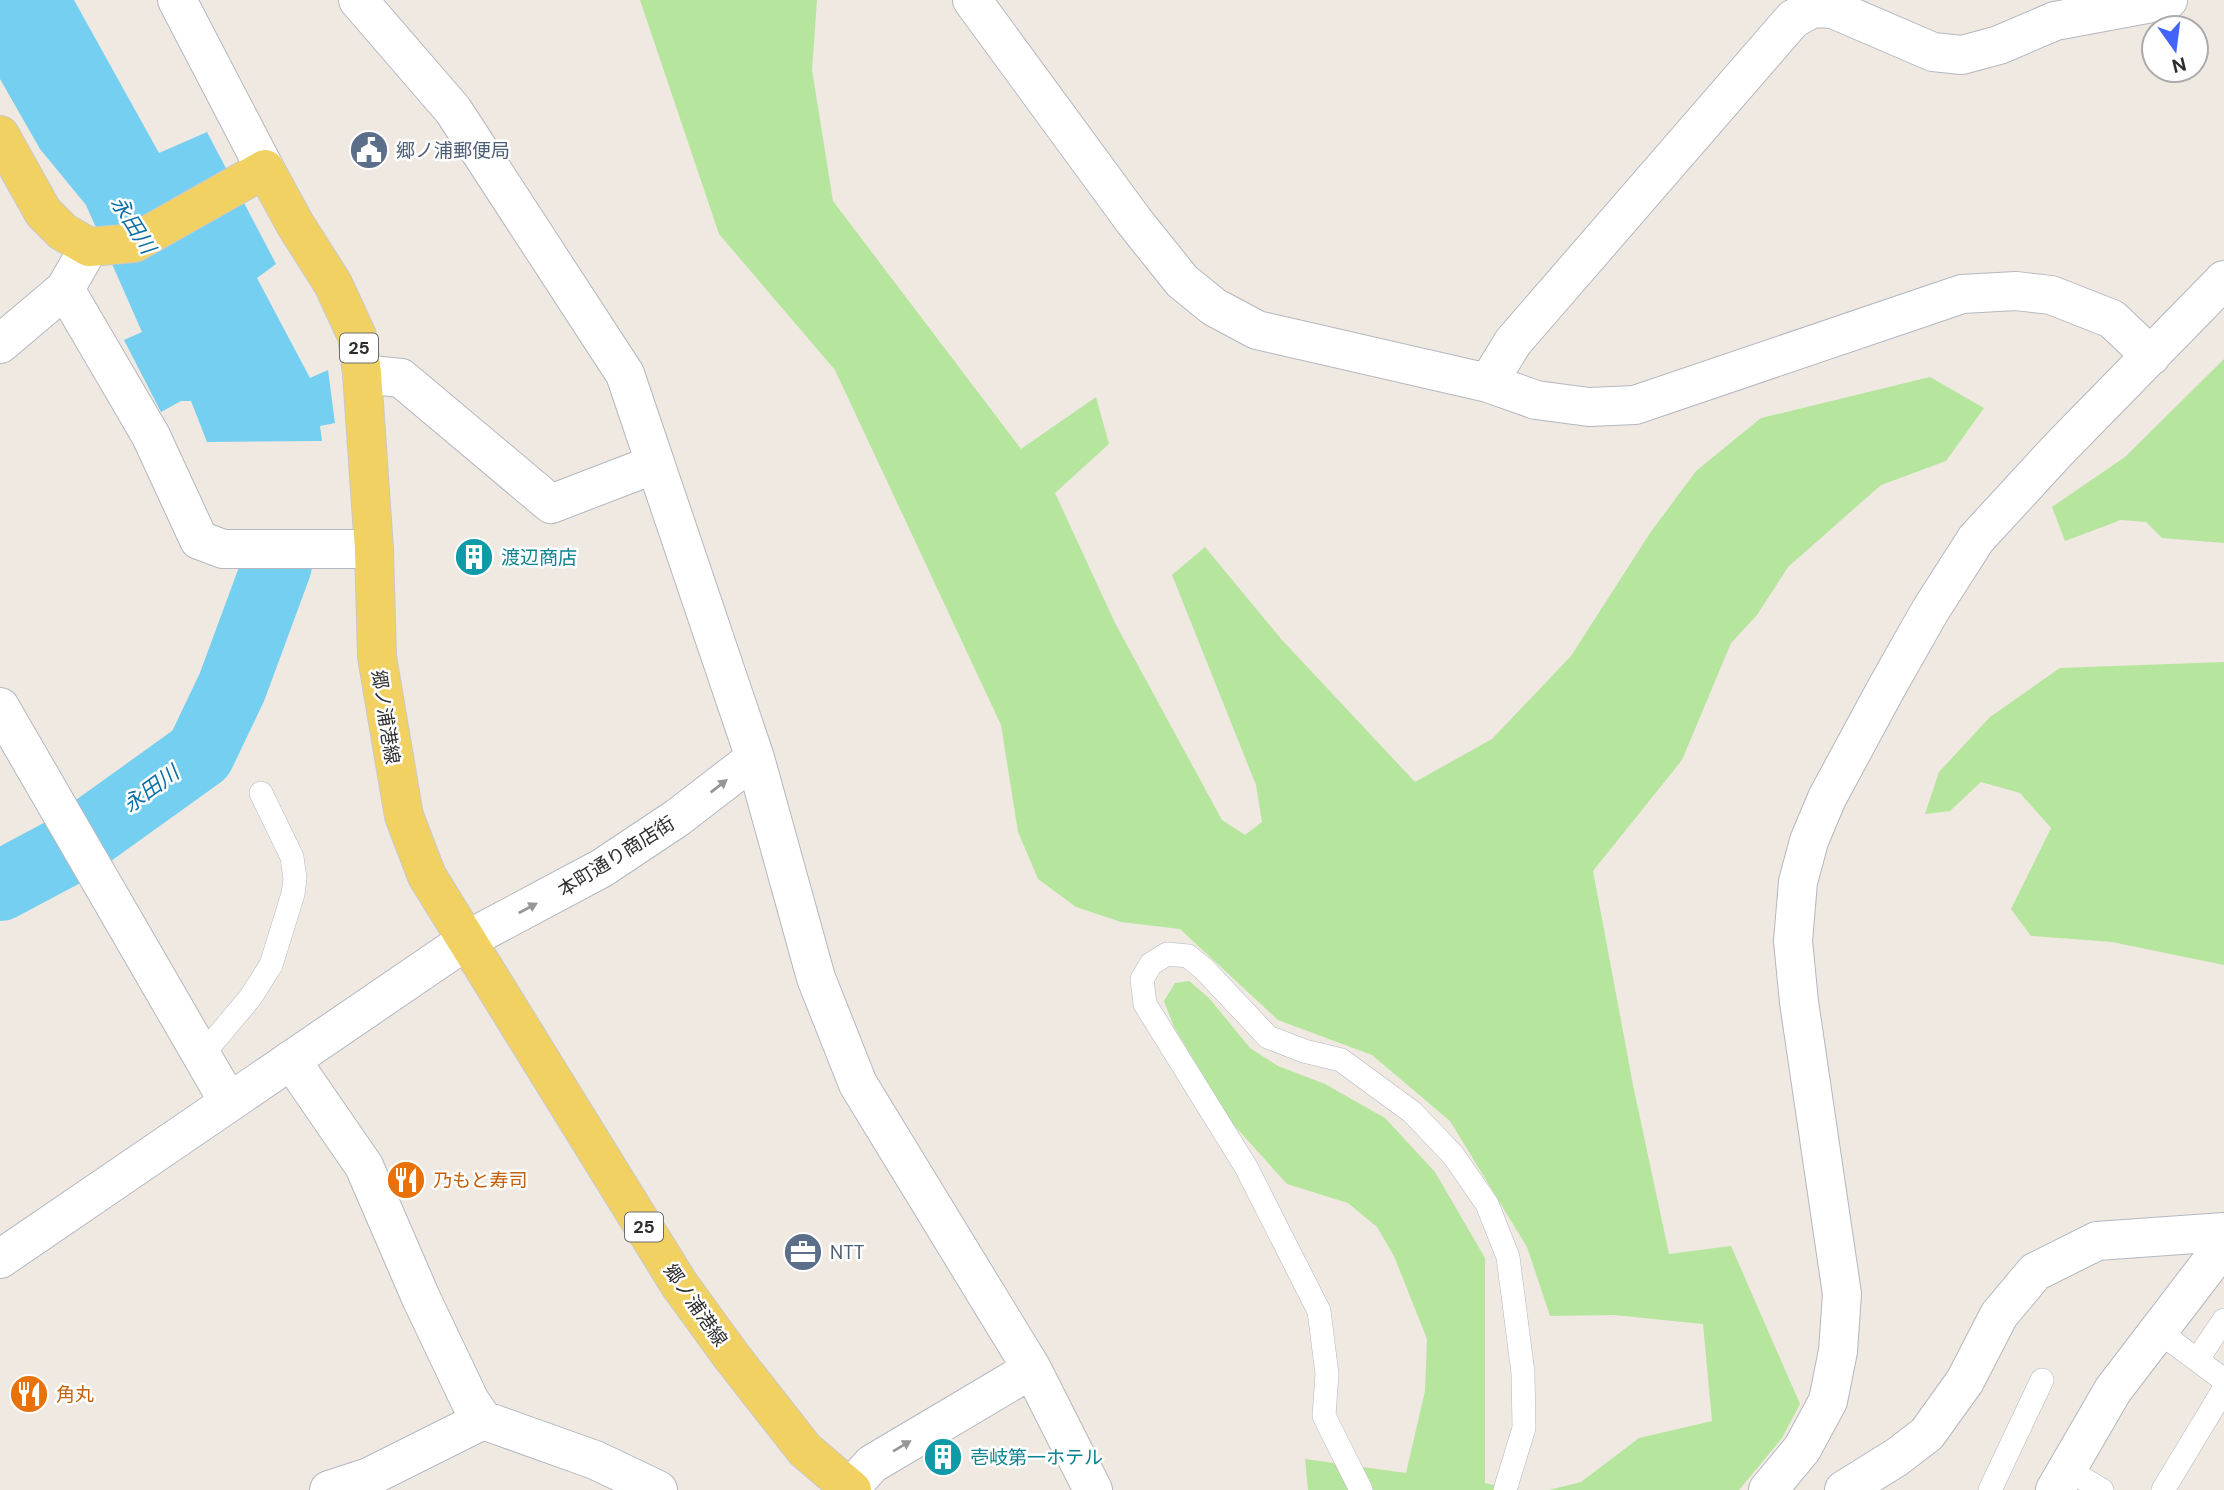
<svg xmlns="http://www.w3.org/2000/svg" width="2224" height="1490" font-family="'DM Sans','Noto Sans JP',sans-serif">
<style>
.green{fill:#b6e59e}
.water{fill:#75cff0}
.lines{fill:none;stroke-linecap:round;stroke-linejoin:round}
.river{stroke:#75cff0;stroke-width:70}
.service-casing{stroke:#b4b7c1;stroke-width:24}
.minor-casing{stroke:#b4b7c1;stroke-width:40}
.tertiary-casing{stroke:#b4b7c1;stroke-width:40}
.primary-casing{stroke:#c9c9c9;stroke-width:40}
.service{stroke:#fff;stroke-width:23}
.minor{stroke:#fff;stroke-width:38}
.tertiary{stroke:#fff;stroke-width:38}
.primary{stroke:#f2d163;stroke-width:38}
.oneway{fill:#969696}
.labels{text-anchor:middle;stroke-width:5;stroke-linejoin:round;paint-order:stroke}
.shield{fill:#fff;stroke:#6d6d6d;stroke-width:2}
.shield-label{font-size:18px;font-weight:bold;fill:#2e2e2e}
.service-label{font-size:19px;fill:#4e5e75;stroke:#fff;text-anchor:start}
.culture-label{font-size:19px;fill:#0d838f;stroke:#fff;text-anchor:start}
.street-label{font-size:19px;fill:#2e2e2e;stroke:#fff}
.food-label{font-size:19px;fill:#c56008;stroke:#fff;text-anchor:start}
.water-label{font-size:21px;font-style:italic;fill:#0d6fa3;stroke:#fff}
</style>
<rect width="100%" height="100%" fill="#efe9e1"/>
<!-- green -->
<path class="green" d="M640,0H817L812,70L833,201L1021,449L1096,397L1109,444L1055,493L1115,623L1222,820L1245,835L1262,822L1256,785L1172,575L1205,547L1282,640L1415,782L1492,739L1571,656L1650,533L1696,471L1761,418L1930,377L1984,408L1946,461L1881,485L1788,567L1757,615L1731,643L1682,760L1593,871L1633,1085L1669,1254L1731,1246L1800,1404L1782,1438L1739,1490H1549L1581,1482L1639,1438L1712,1421L1703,1324L1614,1315L1550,1316L1527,1247L1450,1121L1372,1055L1278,1020L1180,929L1121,922L1076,907L1038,879L1018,832L1001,725L835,370L719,234Z
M2224,359V543L2162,538L2146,522L2121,520L2065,541L2052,507L2125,457Z
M2224,662V965L2112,942L2031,936L2011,909L2051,828L2020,793L1981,782L1950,811L1925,814L1939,772L1990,717L2060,668Z
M1189,981L1209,998L1250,1048L1278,1066L1325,1084L1385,1118L1435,1172L1485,1258V1483L1516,1490H1308L1305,1459L1406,1473L1425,1391L1427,1339L1394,1256L1377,1227L1348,1203L1287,1184L1232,1123L1174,1027L1164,1001L1175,983Z"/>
<!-- water -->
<path class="water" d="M0,0H74L159,153L207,132L276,264L257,278L310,378L328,370L335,423L320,426L322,441L207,442L191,401H181L161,412L124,340L142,332L86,205L40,149L0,79Z"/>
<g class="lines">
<!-- river -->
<path class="river" d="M0,886L62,853L200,754L232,687L277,565"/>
<!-- service casing -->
<g class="service-casing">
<path id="service" d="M199,1052L213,1042L250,998L271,965L293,894L295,879L292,857L261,793
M2158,1331L2197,1360L2224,1320
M2197,1360L2224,1380
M2067,1469L2102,1490
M1361,1490L1324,1416L1327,1374L1319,1311L1246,1167L1145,1004L1142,979L1151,964L1167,954L1188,956L1204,969L1268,1037L1304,1051L1341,1060L1412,1112L1453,1155L1487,1204L1508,1257L1523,1373L1524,1428L1505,1490
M1990,1490L2042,1380
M2163,1490L2224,1389"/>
</g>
<!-- minor casing -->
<g class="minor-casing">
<path id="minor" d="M358,0L453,110L625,374L755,758L816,978L858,1084L1032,1369L1093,1490
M972,0L1134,221L1182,281L1214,307L1257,330L1488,383L1536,400L1589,407L1635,405L1962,294L2016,291L2051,295L2112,319L2151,356
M65,289L151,436L199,540L223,549H374
M0,344L65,289L89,247
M362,374L401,378L551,504L655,464
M1488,383L1513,342L1793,19L1813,8L1833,9L1933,52L1962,55L1999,45L2055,21L2168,0
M0,707L228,1101
M467,940L602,868L677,818L755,758
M291,1060L364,1166L421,1298L470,1401L483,1420L595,1460L658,1490
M850,1488L872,1464L1032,1369
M329,1490L369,1477L483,1420
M1768,1490L1802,1449L1828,1401L1838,1351L1842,1294L1799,1002L1793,941L1798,882L1809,841L1827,798L1888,685L1930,611L1976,539L2057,451L2224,280
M1844,1490L1897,1457L1927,1434L1965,1381L1999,1315L2035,1272L2097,1241L2224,1232"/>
</g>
<!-- tertiary casing -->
<g class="tertiary-casing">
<path id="tertiary" d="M177,0L265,169
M0,1259L467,940
M2055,1490L2113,1390L2224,1245"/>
</g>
<!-- primary casing -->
<g class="primary-casing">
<path id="primary" d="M0,135L43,212L63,232L89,247L134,243L265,169L295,224L333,284L357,336L362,374L374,549L377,657L404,816L427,876L679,1284L732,1357L805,1450L852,1490"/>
</g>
<!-- service -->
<use href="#service" class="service"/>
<!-- minor -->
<use href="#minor" class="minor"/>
<!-- tertiary -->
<use href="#tertiary" class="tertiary"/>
<!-- primary -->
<use href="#primary" class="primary"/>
</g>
<!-- one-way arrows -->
<defs><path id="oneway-solid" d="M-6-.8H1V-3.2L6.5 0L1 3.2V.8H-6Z" transform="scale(1.75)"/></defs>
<g class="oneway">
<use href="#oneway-solid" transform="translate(719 786) rotate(-38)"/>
<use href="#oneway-solid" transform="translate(528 908) rotate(-28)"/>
<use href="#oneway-solid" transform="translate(902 1446) rotate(-31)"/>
</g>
<!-- icons -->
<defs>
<g id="civic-disc" transform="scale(2.0125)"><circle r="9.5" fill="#5c6f8a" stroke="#fff"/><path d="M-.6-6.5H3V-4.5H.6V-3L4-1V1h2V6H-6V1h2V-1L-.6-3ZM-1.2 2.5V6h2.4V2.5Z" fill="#fff"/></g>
<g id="building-disc" transform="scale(2.0125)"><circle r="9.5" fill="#0f9aa8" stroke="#fff"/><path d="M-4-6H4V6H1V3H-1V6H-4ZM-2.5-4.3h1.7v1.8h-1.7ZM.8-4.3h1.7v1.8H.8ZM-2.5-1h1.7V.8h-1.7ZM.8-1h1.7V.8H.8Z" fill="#fff"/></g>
<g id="restaurant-disc" transform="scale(2.0125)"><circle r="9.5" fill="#e8710a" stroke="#fff"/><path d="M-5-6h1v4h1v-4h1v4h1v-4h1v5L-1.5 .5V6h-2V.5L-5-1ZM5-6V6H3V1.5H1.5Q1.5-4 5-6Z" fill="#fff"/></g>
<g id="office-disc" transform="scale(2.0125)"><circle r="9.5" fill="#5c6f8a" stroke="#fff"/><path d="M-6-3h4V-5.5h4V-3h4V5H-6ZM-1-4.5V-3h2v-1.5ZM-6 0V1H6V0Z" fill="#fff"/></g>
</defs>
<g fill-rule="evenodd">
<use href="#civic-disc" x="369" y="150"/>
<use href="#building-disc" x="474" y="557"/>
<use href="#restaurant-disc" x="406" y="1180"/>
<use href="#office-disc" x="803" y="1252"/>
<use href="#restaurant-disc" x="29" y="1394"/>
<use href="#building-disc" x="943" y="1457"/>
</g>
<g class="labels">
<!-- shield labels -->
<g class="shield">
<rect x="340" y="333.5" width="38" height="29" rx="5"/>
<rect x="625" y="1212.5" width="38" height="29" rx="5"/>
</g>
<g class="shield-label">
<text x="359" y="354">25</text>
<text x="644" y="1233">25</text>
</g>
<!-- service labels -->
<g class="service-label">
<text x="396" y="157">郷ノ浦郵便局</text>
<text x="830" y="1259">NTT</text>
</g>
<!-- culture labels -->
<g class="culture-label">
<text x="501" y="564">渡辺商店</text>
<text x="970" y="1464">壱岐第一ホテル</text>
</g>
<!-- street labels -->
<g class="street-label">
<text transform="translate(386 717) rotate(81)" y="7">郷ノ浦港線</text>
<text transform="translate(616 856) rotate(-32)" y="7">本町通り商店街</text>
<text transform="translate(696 1305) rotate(55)" y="7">郷ノ浦港線</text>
</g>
<!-- food labels -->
<g class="food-label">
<text x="433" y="1187">乃もと寿司</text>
<text x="56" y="1401">角丸</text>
</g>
<!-- water labels -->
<g class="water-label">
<text transform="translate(133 225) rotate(58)" y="7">永田川</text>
<text transform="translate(151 789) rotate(-36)" y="7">永田川</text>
</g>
</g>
<!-- north arrow -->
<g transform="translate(2175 49) rotate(166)"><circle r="33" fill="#ffffff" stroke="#ababab" stroke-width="2"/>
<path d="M0-5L12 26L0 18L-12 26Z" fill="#4264fb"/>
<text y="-10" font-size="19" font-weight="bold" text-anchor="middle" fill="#2e2e2e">N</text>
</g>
</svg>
